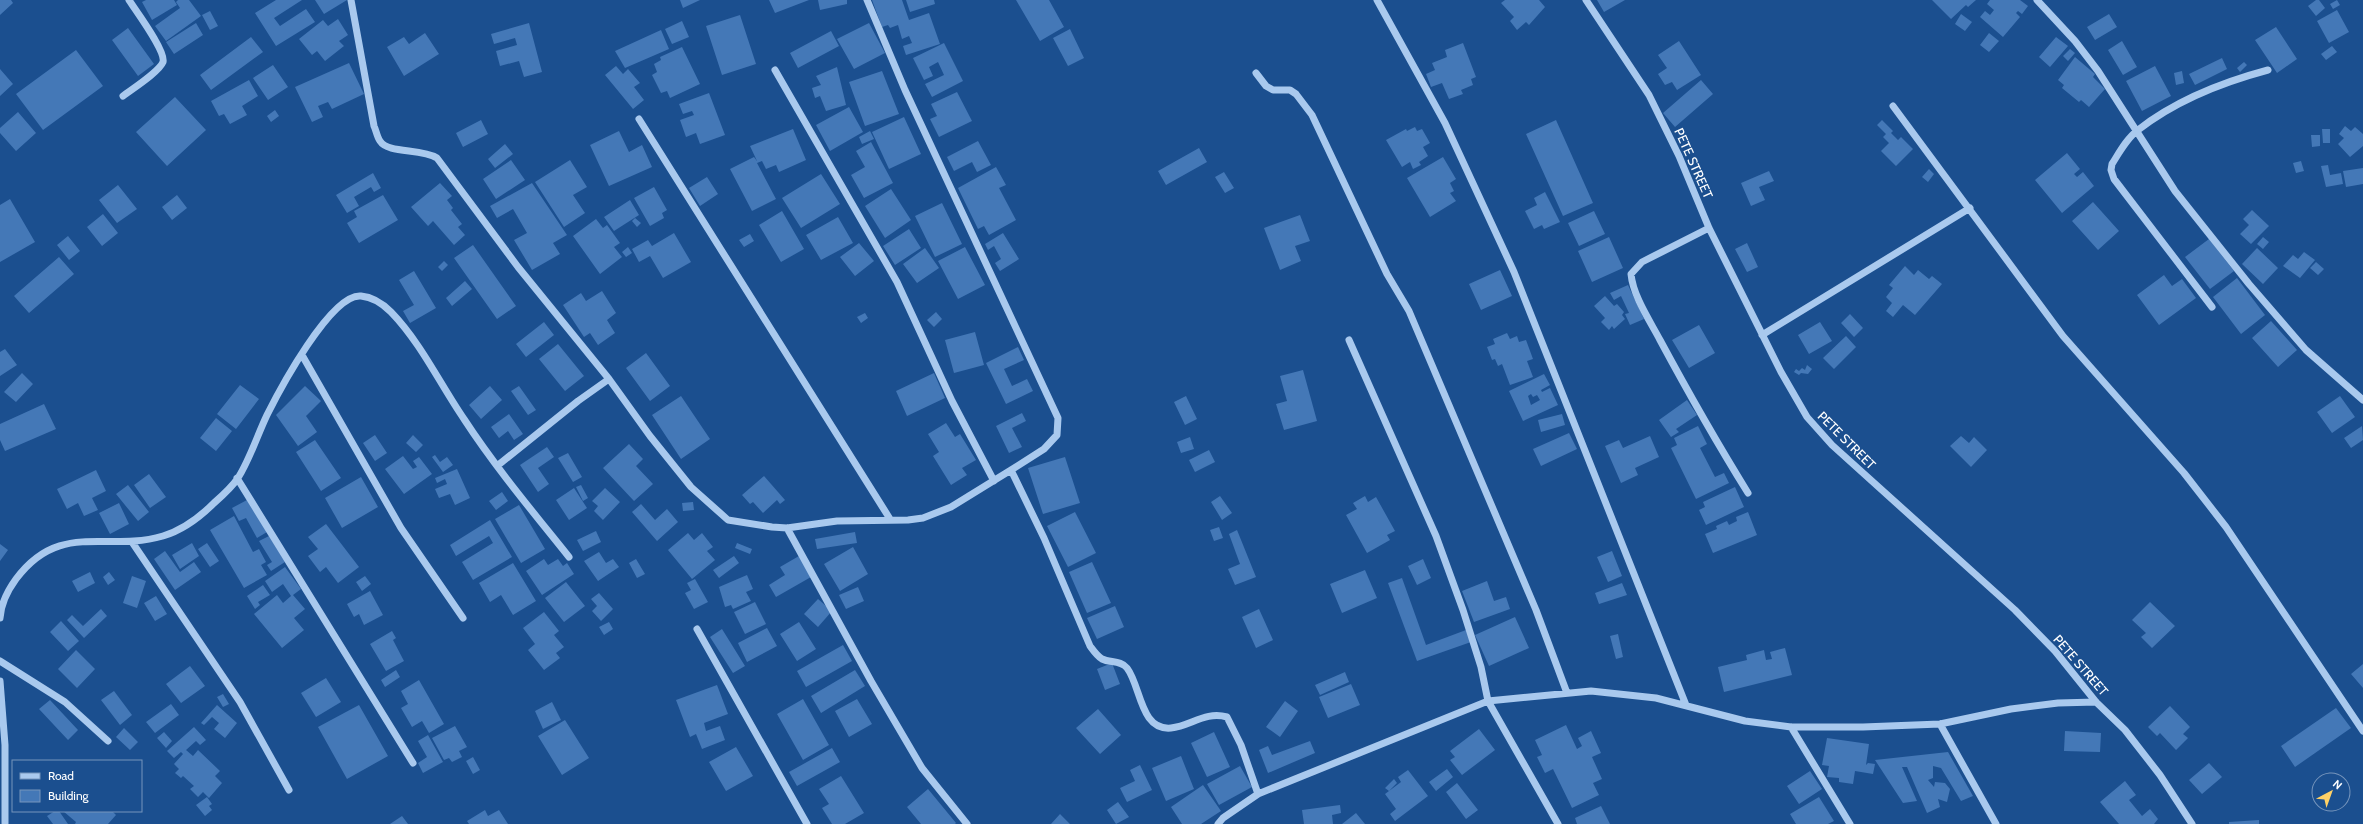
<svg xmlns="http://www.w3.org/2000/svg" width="2363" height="824" font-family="Cabin,sans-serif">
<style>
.building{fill:#4478b7;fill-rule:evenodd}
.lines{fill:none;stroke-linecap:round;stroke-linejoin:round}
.minor{stroke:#a9c9ee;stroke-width:7}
.labels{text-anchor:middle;stroke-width:3.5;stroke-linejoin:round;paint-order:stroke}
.street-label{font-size:13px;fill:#fff;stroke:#1b4f8f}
</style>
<rect width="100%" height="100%" fill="#1b4f8f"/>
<!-- building -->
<path class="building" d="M0,0H11L13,3L0,15Z
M146,0H174L177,5L152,20L142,2Z
M178,0H189L201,16L166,41L155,26L180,8L176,2Z
M276,0H302L274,18L280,26L306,9L315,22L276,46L255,13Z
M315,0H347L324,14Z
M680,0H700L683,8Z
M769,0H809L775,13Z
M818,0H847V4L820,10Z
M872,0H902L909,20L929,13L940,44L906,55L903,46L912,43L909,36L902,39L898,25L890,28L888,25L882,27Z
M906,0H934L935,4L910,12Z
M1016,0H1049L1064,27L1040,41Z
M1505,0H1539L1545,7L1529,25L1526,22L1517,30L1510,21L1514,17L1501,3Z
M1597,0H1625L1604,12Z
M1932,0H1976L1968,7L1966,5L1951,19Z
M1990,0H2020L2028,6L2022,14L2018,11L2016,13L2020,17L2003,37L1980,17L1985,11L1990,15L1994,10L1987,4Z
M2316,0H2319L2325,8L2316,16L2308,6Z
M2337,0L2340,5L2333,9L2330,4Z
M2337,10L2349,32L2329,43L2317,21Z
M210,11L218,26L210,30L202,15Z
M1961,14L1972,22L1965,31L1955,24Z
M2109,14L2117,27L2095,40L2087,27Z
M740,15L756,64L722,75L706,26Z
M338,19L348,35L339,41L344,46L325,61L317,51L312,55L299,39L323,20L328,26Z
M682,21L689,37L672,44L665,29Z
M196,23L203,35L174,54L166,42Z
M529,23L542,72L524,77L519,61L500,66L496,51L517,45L515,38L494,44L491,34Z
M869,23L885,53L854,69L837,39Z
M2276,27L2297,59L2277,73L2255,40Z
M128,28L154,64L138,76L112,40Z
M1070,29L1084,58L1068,66L1053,38Z
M661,30L669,49L625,68L615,51Z
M831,31L839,46L798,68L790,53Z
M425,33L439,54L404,76L387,47L404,37L409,44Z
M1989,33L1999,41L1989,52L1980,45Z
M251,37L263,52L211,90L200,75Z
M2056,37L2068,46L2050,67L2039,57Z
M1679,41L1701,75L1677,90L1672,82L1665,85L1658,74L1667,68L1658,55Z
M2122,41L2137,67L2123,75L2108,50Z
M944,43L963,81L932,97L925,84L944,75L938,62L929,67L933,76L924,80L913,58Z
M1463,43L1476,77L1471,79L1473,85L1461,90L1463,94L1449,99L1442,83L1431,87L1426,74L1435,70L1432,63L1447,57L1445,50Z
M2332,46L2337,52L2326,60L2321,54Z
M682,47L700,84L670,98L667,91L661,93L652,75L657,72L654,64L661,60L660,57Z
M2070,49L2075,53L2068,61L2063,56Z
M76,50L103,86L43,130L16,94Z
M2075,57L2095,74L2093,77L2105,89L2089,107L2081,100L2079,102L2062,88L2064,85L2058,80Z
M2222,58L2227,69L2195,85L2189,74Z
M2244,62L2247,65L2240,72L2237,68Z
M349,63L364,94L332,109L328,102L318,106L323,117L312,122L295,87Z
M273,65L288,87L268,100L253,78Z
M616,66L623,74L628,69L640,83L634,87L644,100L633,109L605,75Z
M2155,66L2171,96L2142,111L2126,81Z
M837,67L846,105L826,111L820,96L815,98L812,88L821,85L816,76Z
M0,69L13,84L0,96Z
M882,71L899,114L865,126L849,82Z
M2182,71L2184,83L2176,85L2174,73Z
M249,80L258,96L242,106L247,115L230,124L224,114L219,116L211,101Z
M1701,80L1713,94L1675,127L1663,113Z
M957,92L972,121L939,137L930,119L937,116L931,104Z
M709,93L725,135L700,144L696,133L686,137L680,120L694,115L692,111L683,114L679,104Z
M175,97L206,130L167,166L136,132Z
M849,107L863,132L830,151L816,125Z
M275,110L279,116L271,122L267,116Z
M18,112L36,133L16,151L0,133V128Z
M904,117L921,154L889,169L872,132Z
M481,120L488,134L463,147L456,133Z
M1556,120L1593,203L1563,216L1526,134Z
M1882,120L1893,131L1891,133L1898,140L1901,137L1913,149L1896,166L1881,151L1889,143L1883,137L1886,134L1877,125Z
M2345,126L2351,131L2355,127L2363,134V146L2350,157L2338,144L2344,138L2339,134Z
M1415,127L1417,131L1422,129L1430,143L1423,147L1428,156L1419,162L1421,165L1413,169L1410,162L1402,167L1386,140L1406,129L1407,131Z
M793,129L806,160L779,172L776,165L766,169L762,161L757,163L776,199L752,211L730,169L754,157L757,161L750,146Z
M2322,129H2330V143H2323Z
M619,131L629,152L642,145L652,167L609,186L590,145Z
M870,131L874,139L862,144L859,137Z
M2311,135H2320V146L2312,147Z
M978,141L991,165L977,172L972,162L954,171L947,157Z
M871,142L893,183L864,198L851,175L865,167L856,151Z
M505,144L513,154L495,168L488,159Z
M1199,148L1207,162L1166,185L1158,171Z
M2067,153L2080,169L2074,174L2077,177L2083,172L2094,186L2062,213L2035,180Z
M1443,157L1456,179L1450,183L1454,191L1450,193L1456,201L1430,217L1407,178Z
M511,160L525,180L496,199L483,179Z
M570,160L587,187L573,195L585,213L564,227L535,182Z
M2301,161L2304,171L2296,173L2293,163Z
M2328,165L2330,175L2341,173L2343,184L2326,187L2321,166Z
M996,167L1006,185L999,188L1016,220L989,235L984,226L978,229L958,188Z
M2363,168V184L2346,187L2343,171Z
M1929,169L1934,174L1928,182L1922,177Z
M1769,171L1774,181L1759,187L1765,200L1751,206L1741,183Z
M1224,172L1234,188L1225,193L1215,177Z
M373,173L381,188L374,192L371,187L354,197L359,206L347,213L336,195Z
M821,174L840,204L801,228L782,198Z
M707,177L718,194L700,206L689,188Z
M440,183L452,196L447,200L453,208L451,210L462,224L458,227L465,235L454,245L433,221L428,226L411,207Z
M532,183L567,235L553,243L560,254L532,270L514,240L527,233L513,209L497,218L490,206Z
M118,185L137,209L117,223L99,200Z
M654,187L667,210L662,213L664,218L650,226L634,198Z
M891,189L911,220L885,238L865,206Z
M1545,192L1560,222L1544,229L1542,225L1534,229L1525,211L1537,205L1534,198Z
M177,195L187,208L172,220L162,207Z
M383,195L398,220L359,243L347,223L357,217L354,211Z
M10,199L35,242L0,262V205Z
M630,200L639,215L614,231L604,217Z
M2093,202L2119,231L2098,250L2072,221Z
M942,203L962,244L935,257L915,216Z
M2252,210L2269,226L2251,244L2240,234L2249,225L2243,219Z
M782,211L804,249L781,262L759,225Z
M1594,211L1605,234L1579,246L1568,223Z
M103,214L118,233L102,246L87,227Z
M1300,215L1310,241L1295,246L1301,261L1280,270L1264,228Z
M838,217L853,243L821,260L806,235Z
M635,218L641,223L637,227L632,221Z
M596,219L603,228L607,225L620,243L614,247L622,257L600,274L573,236Z
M909,229L921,248L895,265L883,246Z
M674,233L691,262L663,278L650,256L639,262L632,249L648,240L652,246Z
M1003,233L1019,259L1000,271L995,263L1001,259L994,246L988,250L985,244Z
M750,234L754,241L744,247L739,240Z
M68,236L80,251L69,260L57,245Z
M1609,237L1623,268L1592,282L1578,251Z
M2263,237L2269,242L2263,249L2257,244Z
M2209,239L2234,271L2210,289L2185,257Z
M859,243L874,261L855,276L840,257Z
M1747,243L1758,267L1747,272L1735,249Z
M473,245L516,306L497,319L454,258Z
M628,247L632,253L626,257L622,252Z
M965,247L985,285L958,299L938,261Z
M925,248L939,268L917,283L903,264Z
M2257,248L2278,268L2263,284L2242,264Z
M2304,252L2315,260L2300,278L2283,266L2293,255L2298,259Z
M59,257L74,274L29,313L14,296Z
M444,261L448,265L442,271L438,267Z
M2316,262L2324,269L2318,275L2310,268Z
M1905,266L1914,275L1918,270L1929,279L1932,276L1942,284L1915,315L1903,305L1893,317L1886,311L1892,303L1886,297L1893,288L1889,285Z
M1500,270L1512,296L1481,310L1469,284Z
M414,271L436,308L410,323L403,311L414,305L399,280Z
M2164,275L2172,286L2182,279L2196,298L2159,325L2137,295Z
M2237,278L2265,315L2241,334L2213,297Z
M465,281L472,289L452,306L446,298Z
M1628,285L1644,319L1630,325L1625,314L1629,313L1621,296L1614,300L1610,293Z
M602,291L616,313L607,320L615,333L598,345L590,333L584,337L563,305L581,293L586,301Z
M1605,296L1614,306L1617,304L1624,312L1622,315L1625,319L1614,329L1612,326L1609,330L1601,322L1605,318L1594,306Z
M936,312L942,319L934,327L927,320Z
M865,313L868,318L861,323L857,317Z
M1850,314L1863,328L1854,337L1841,323Z
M2271,321L2297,350L2278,367L2252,338Z
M544,322L554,335L526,357L516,344Z
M1820,322L1832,341L1809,354L1798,335Z
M1699,325L1715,353L1689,368L1672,340Z
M975,332L984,365L954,373L945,340Z
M1507,333L1510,339L1517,336L1519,342L1526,340L1533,359L1527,361L1533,377L1510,385L1502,364L1498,366L1495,359L1492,360L1487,347L1495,344L1493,339Z
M1846,336L1856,347L1834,369L1823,358Z
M558,344L584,376L565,391L539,359Z
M1018,347L1024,360L1004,369L1012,386L1027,379L1033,391L1006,404L986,363Z
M5,349L17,365L0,376V352Z
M646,353L670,386L650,401L626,368Z
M1807,365L1812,369L1808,374L1801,373L1799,375L1794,372L1796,369L1799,371L1802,368L1805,370Z
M1303,370L1317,421L1284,430L1276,404L1287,401L1280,376Z
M22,373L33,384L16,402L4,392Z
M934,373L945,398L907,416L896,391Z
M1544,374L1550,385L1541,390L1542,392L1550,388L1558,405L1523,421L1509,391ZM1531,394L1533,397L1537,395L1540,400L1531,405L1528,396Z
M240,385L259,399L236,429L217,414Z
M305,386L321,401L306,416L317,432L298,446L276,415Z
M490,386L502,400L481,419L469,405Z
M519,386L536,410L528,415L511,391Z
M681,396L710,439L681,459L652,415Z
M1186,396L1197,419L1185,425L1174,402Z
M2340,396L2355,417L2332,433L2317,412Z
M1687,400L1697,415L1676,429L1679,432L1671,437L1659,420Z
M44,404L56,429L5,451L0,440V424Z
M1022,413L1026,421L1012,428L1022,447L1009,453L996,426Z
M509,414L523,434L514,440L508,431L499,438L491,427Z
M1562,414L1565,425L1541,432L1538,420Z
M216,418L232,431L216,451L200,438Z
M946,423L955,437L960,434L976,460L962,468L967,475L951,485L933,456L939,452L928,434Z
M1698,426L1707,444L1700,448L1715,477L1724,473L1729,483L1696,499L1671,448L1677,445L1674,438Z
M2362,426L2363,440L2351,448L2344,438Z
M1569,433L1577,449L1541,466L1533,449Z
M375,435L387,453L375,461L363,443Z
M413,435L423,445L416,452L406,443Z
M1650,436L1659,457L1635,468L1638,475L1621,483L1605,446L1619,440L1623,448Z
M1961,436L1969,443L1974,437L1987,450L1971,467L1950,446Z
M1190,437L1194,449L1181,453L1177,442Z
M315,440L341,478L321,491L296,452Z
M629,444L643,459L636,466L653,484L634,501L603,468Z
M547,447L554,457L538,468L549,484L538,492L520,465Z
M1209,450L1215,462L1195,472L1189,460Z
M568,453L582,477L573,482L558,458Z
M435,455L440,462L447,457L453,465L443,472L432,457Z
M403,456L413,469L417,467L413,461L419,457L432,474L404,494L385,469Z
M1065,457L1080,503L1043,514L1028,468Z
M457,469L470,498L455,505L450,494L439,498L435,489L447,484L445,479L437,483L435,478Z
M96,470L106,491L92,498L98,510L84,516L78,503L67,509L57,489Z
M149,474L166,497L150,508L134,485Z
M764,476L785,500L780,504L777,500L763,513L753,502L750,504L742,495Z
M361,477L378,507L342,528L325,498Z
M128,485L149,512L138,521L116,494Z
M581,485L588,498L583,501L576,487Z
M1735,487L1744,507L1706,525L1699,510L1705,507L1703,502Z
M574,488L587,508L569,520L556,500Z
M605,488L620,502L603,520L594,511L598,506L592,501Z
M502,492L508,501L496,510L489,501Z
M1220,496L1232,513L1222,520L1211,502Z
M1365,496L1368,502L1376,497L1395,531L1387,535L1390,540L1367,553L1346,515L1357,509L1353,503Z
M247,500L267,532L257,538L246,518L239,521L232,508Z
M693,502L694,510L683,511L682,503Z
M119,503L129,524L110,534L99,513Z
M641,504L655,520L667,509L678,522L657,541L632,512Z
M519,505L545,549L521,563L495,519Z
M1075,512L1096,553L1068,567L1047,526Z
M1748,512L1757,535L1713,553L1705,534L1717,529L1716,526L1727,521L1729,525L1737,521L1736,517Z
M234,516L253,552L259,549L266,562L261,565L267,575L244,588L210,530Z
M490,520L512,557L473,580L462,562L493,543L489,536L456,556L450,545Z
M326,524L359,567L338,583L326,567L320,572L308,556L318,549L308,537Z
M1219,527L1223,538L1214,541L1210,530Z
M1237,530L1256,577L1235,585L1228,569L1240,564L1229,534Z
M596,531L601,542L583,551L577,540Z
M855,532L857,543L817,549L815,539Z
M688,533L694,540L702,533L713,547L707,551L715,560L692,579L668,550Z
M269,536L285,562L271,571L267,565L272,562L259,541Z
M192,543L199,556L180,569L172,555Z
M207,543L219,561L210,567L198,549Z
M737,543L752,549L750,554L735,548Z
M0,544L8,550L0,561Z
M853,547L868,574L840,591L824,564Z
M165,551L180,572L194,562L201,572L175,590L154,559Z
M1612,551L1622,576L1608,582L1597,557Z
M599,552L606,563L613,559L619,567L598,581L584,561Z
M734,556L739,563L719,578L713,570Z
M799,556L811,577L776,597L769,585L785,575L780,567Z
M544,559L548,565L558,559L563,566L567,563L574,574L542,595L526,571Z
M636,559L645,574L637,578L629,563Z
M1423,559L1431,578L1417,585L1408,566Z
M1092,562L1111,603L1087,613L1069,572Z
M513,563L536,601L513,615L501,595L490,602L479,583Z
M285,567L301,589L293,595L305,609L294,618L304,630L282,648L254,614L277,595L283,603L291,596L283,584L272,592L265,581Z
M1365,570L1377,598L1342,613L1330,584Z
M90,572L95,583L78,592L72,581Z
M109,572L115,580L108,585L103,577Z
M747,575L753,589L746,592L751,601L733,609L731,605L725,607L719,587Z
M132,576L146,581L137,608L123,603Z
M365,576L371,584L362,591L356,582Z
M1402,578L1426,645L1466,630L1471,642L1417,661L1388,583Z
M695,579L708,602L694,609L685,593L691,590L687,583Z
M1487,581L1494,601L1506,597L1510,609L1474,622L1462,591Z
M566,582L585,606L564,622L545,598Z
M1622,583L1627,595L1599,604L1595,593Z
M263,585L270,595L258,602L260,605L255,609L247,596Z
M858,587L864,601L846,609L839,595Z
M370,591L383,615L364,625L359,614L354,617L347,604Z
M599,593L613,609L601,621L592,611L597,606L591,599Z
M156,596L167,614L155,621L144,603Z
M818,599L832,611L818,627L804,614Z
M755,602L766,624L745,634L734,612Z
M2150,602L2175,626L2152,648L2141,637L2146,633L2132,620Z
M1115,606L1124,627L1097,639L1087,618Z
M101,609L107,616L84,638L67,620L72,615L83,626Z
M1259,609L1273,640L1256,648L1242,617Z
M544,612L559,631L554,635L564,647L556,653L560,658L544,670L528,650L535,644L523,628Z
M1515,617L1529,648L1489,666L1475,635Z
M61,621L79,641L68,651L50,632Z
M609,622L613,629L604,635L599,627Z
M799,622L816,649L797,661L780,634Z
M767,628L777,646L747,662L738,643Z
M722,629L745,666L733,673L710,637Z
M392,631L396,638L393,640L404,661L386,671L370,644Z
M1618,634L1623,657L1616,659L1610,636Z
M843,645L852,661L806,687L797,671Z
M1785,648L1792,675L1724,692L1718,667L1747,660L1746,655L1764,650L1766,660L1772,659L1770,652Z
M76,650L95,669L77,688L58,669Z
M1112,663L1120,684L1105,690L1097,669Z
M2363,664V688L2351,674Z
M190,666L205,686L181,703L166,684Z
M396,670L400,677L385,687L381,680Z
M855,670L865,686L821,713L811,696Z
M1345,672L1349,682L1320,695L1315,685Z
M326,678L341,702L316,717L301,693Z
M419,680L444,724L429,733L422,721L412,727L401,708L408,704L401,691Z
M1351,684L1360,705L1328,718L1319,697Z
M717,685L728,714L704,723L706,731L720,726L725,740L702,749L696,734L690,737L676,700Z
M114,691L132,715L120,725L101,700Z
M223,694L229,704L223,707L217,697Z
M803,699L829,745L803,760L777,714Z
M857,699L872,724L849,737L835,711Z
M50,700L78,730L68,740L39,709Z
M1285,701L1298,711L1280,737L1266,727Z
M552,702L561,720L543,729L535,711Z
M171,704L179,715L155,733L146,722Z
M217,705L237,723L225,738L214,729L219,723L212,717L204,725L201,723Z
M359,705L388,756L347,779L318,727Z
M2170,706L2190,727L2183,734L2188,738L2176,750L2160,733L2157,736L2148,727Z
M2336,708L2351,728L2295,767L2281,746Z
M1098,709L1121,735L1100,754L1076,728Z
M565,720L589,758L562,775L538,736Z
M1566,725L1577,749L1582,746L1578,738L1591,731L1601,753L1592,757L1602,779L1593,783L1599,795L1572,808L1553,769L1545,773L1537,757L1542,755L1535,740Z
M455,726L467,747L459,751L462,757L452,762L449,758L444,760L432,738Z
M194,727L206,740L200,745L196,741L186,750L193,756L198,750L220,771L215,776L222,783L209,798L203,792L198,797L190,789L194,786L183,776L181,778L175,773L179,769L174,764L183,754L181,752L174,758L167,751Z
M124,728L138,742L130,750L116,737Z
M1479,729L1495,750L1462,775L1450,760L1455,757L1450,751Z
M2065,731L2101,733L2100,752L2064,751Z
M164,732L172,741L166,748L157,738Z
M1214,732L1230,767L1207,777L1191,743Z
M428,735L443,762L423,773L418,763L427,757L418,741Z
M1827,738L1869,744L1866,765L1868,763L1875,764L1873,774L1855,771L1853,784L1839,782V778L1827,777L1829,766L1822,765Z
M1310,741L1315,753L1268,773L1259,750L1268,746L1272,755Z
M736,747L753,776L726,791L709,762Z
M832,748L840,762L797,786L789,772Z
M1948,752L1973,796L1961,801L1941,768L1933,766V778L1928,780L1934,787L1935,782L1945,783L1950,789L1947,802L1938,799L1940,807L1927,813L1907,767H1902L1917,801L1903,803L1875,760Z
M1181,756L1194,789L1166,801L1152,768Z
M473,757L480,770L473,774L466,761Z
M2209,763L2222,777L2202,794L2189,780Z
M1140,765L1152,790L1127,802L1120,788L1135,781L1130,770Z
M1240,766L1252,787L1219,805L1207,784Z
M1447,769L1453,777L1436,791L1429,782Z
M1408,770L1428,796L1395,821L1390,814L1396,809L1385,794L1401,782L1398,777Z
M1810,771L1822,789L1799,804L1787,786Z
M841,776L864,813L845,824H832L822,808L829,804L819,789Z
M1394,779L1397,783L1389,791L1385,788Z
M2125,781L2136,795L2129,800L2142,816L2150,809L2158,819L2154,824H2119L2100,802Z
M1457,783L1478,810L1466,819L1446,792Z
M1203,785L1221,811L1201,824H1182L1171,807Z
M928,789L956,823L955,824H921L907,807Z
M207,797L212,804L209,806L212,810L205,816L196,805Z
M1819,797L1834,821L1828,824H1796L1790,814Z
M1118,802L1129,817L1116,824L1107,810Z
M1340,805L1341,813L1332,815L1333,824H1304L1302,810Z
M1601,806L1610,824H1577L1575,818Z
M485,810L488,816L499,810L508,824H469L467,821Z
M55,811H59L68,824H53L47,816Z
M63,811H112L116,815L108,824H75L76,822Z
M1356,813L1365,824H1342Z
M1060,814L1070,824H1051Z
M402,816L408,824H390Z
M2259,820V824H2229V822Z"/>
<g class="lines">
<!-- minor -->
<path class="minor" d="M351,0L374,126C376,130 377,137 380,141C388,154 421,148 437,158L518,267L609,379L650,436L691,487L728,520L772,527L787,528L837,521L908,520L923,518L951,507L1011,470L1044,449L1057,435L1058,418L905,90L867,0
M1377,0L1445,123L1514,272L1686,705
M1586,0L1649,95L1679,156L1709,228L1781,372L1807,417L1832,445L2015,610L2055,651L2096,702L2125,730L2160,775L2192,824
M2037,0L2075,41L2098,71L2175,191L2249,284L2306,350L2363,400
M775,70L897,282L952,401L994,481
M1256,73L1266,86L1273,90H1290L1296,94L1312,115L1387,274L1409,311L1536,610L1567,693
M123,96C132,89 159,72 163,62C166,51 136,11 129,0
M1893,106L2063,336L2184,473L2226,527L2363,731
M639,119L890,519
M1709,228L1642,262L1631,274C1633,296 1650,321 1660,340C1688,392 1717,443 1748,493
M2212,307L2114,179L2111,170L2112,164C2119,153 2127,138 2138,130C2175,101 2223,82 2268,70
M1762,335L1970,208
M1349,340L1436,536L1463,610L1481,667L1488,701L1558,824
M302,355L401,528L463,618
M497,466L578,401L609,379
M1011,470L1044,538L1090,646C1093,650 1097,656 1102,659C1110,663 1121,660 1127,668C1141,686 1140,731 1171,728C1191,726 1205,711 1227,717L1241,745L1258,794
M237,478L413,763
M787,528L871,681L922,768L967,824
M132,542L240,702L289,790
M0,618C1,603 8,590 16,579C60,520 106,553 163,536C183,530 199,518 214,503C222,496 232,487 238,478C250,459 257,436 267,415C279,391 331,293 361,296C373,297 383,304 391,312C421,343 440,384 464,419C496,468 533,512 569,557
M697,629L807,824
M0,661L65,702L108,741
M0,681L5,745V823
M1940,724L1996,824
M1791,727L1850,824
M1218,824L1223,818L1258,794L1488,701L1591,691L1656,698L1745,721L1791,727H1863L1940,724L2011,709L2058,703L2096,702"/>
</g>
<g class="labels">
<!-- street labels -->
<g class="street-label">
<text transform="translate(1694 163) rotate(66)" y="5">PETE STREET</text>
<text transform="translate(1847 440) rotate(45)" y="5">PETE STREET</text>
<text transform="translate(2081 665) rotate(49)" y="5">PETE STREET</text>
</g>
</g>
<!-- legend -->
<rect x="12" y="760" width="130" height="52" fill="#1b4f8f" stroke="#7695bc"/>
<rect x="20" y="773" width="20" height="6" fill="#a9c9ee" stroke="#7695bc"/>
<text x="48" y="780" font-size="12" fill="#ffffff">Road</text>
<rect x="20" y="790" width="20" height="12" fill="#4478b7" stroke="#7695bc"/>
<text x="48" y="800" font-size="12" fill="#ffffff">Building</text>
<!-- north arrow -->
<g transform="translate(2331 792) rotate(41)"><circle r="19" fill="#1b4f8f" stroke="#7695bc"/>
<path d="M0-3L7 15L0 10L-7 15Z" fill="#ffd166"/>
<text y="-6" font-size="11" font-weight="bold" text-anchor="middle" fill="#ffffff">N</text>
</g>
</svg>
